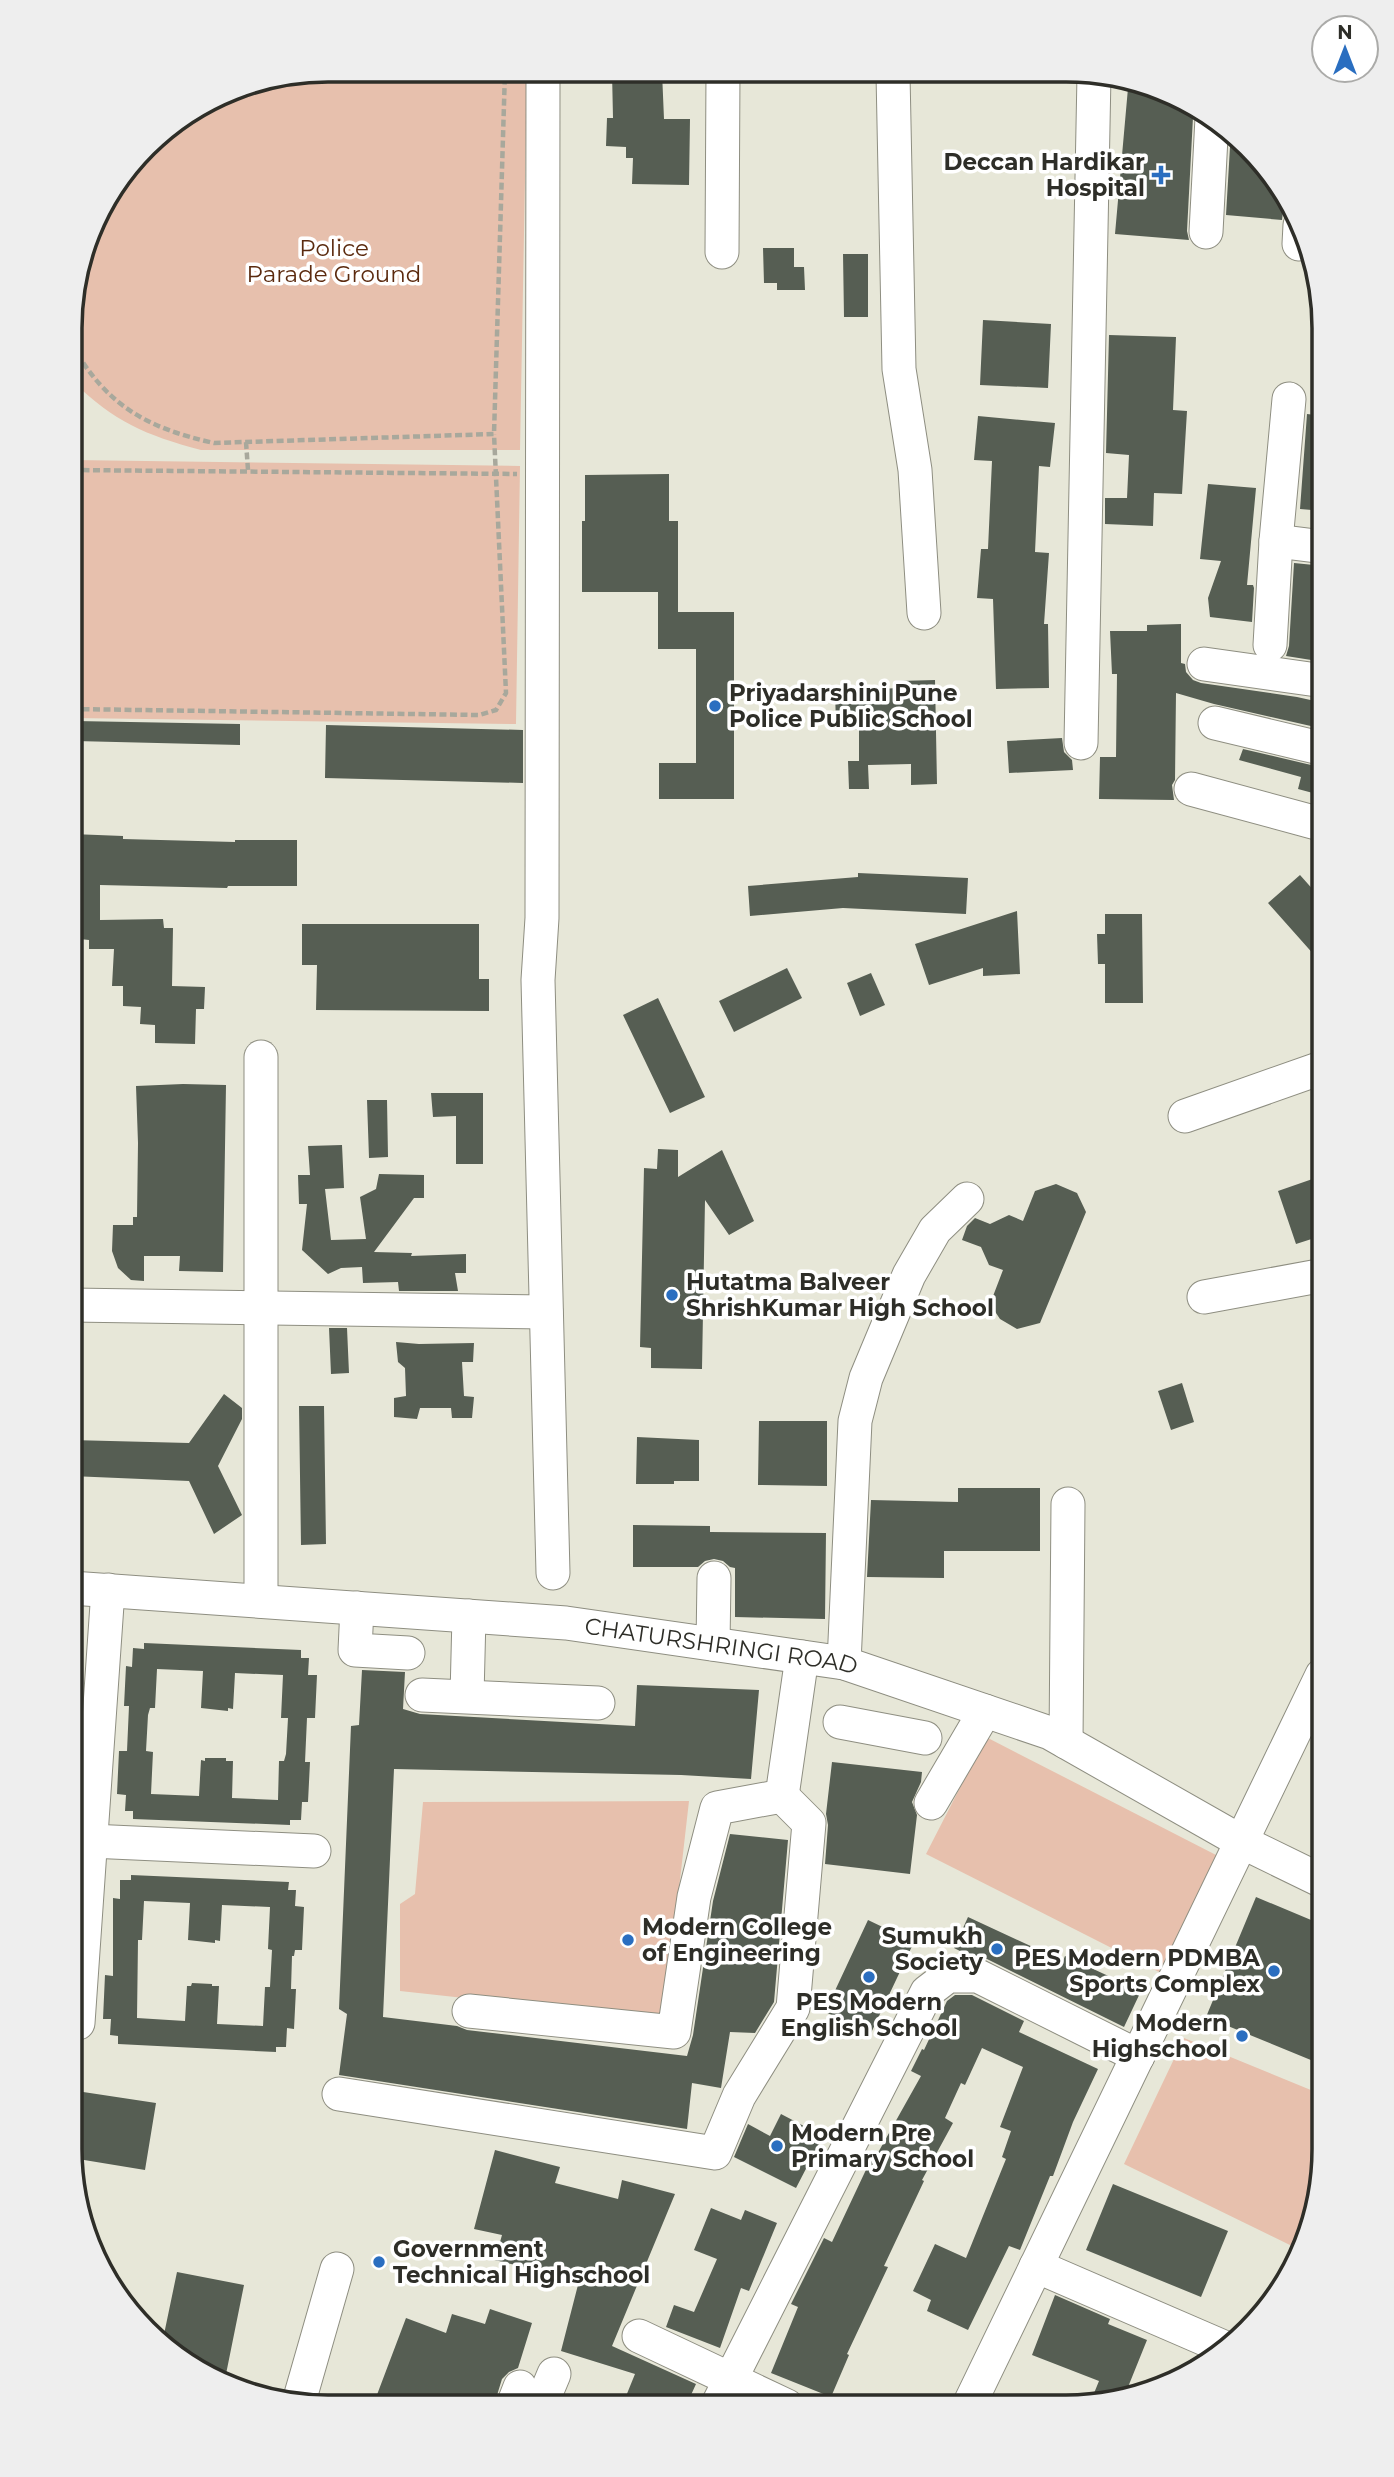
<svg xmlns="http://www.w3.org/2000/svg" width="1394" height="2477" font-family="Montserrat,sans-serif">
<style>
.green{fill:#e7c0ad}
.building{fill:#565e53;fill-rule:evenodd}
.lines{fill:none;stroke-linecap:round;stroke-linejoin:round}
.minor-casing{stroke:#8e8e81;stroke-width:35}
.path{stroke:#a8a89c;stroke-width:4.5;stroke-dasharray:7 3.5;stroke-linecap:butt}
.minor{stroke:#fff;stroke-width:33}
.poi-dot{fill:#2a6ec0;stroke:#fff;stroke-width:2.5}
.labels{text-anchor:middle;stroke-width:7;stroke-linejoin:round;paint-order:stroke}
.poi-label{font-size:23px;font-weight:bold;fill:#2e2e28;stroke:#fff;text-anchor:start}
.park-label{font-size:23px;fill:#5b2a0e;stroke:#fff}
.street-label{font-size:23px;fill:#2e2e28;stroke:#fff}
.rim{fill:none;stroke:#2e2e28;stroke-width:3.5}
</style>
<rect width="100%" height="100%" fill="#e7e7d8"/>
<!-- green -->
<path class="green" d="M328,70L527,71L520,450H201C145,435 115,422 72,381V295L97,214L158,134L230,90Z
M72,460L520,466L516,724L72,718Z
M986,1737L1218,1856L1159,1972L926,1854Z
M689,1801L664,2020L400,1991V1904L415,1894L423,1802Z
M1184,2038L1323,2095V2166L1314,2214L1292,2246L1124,2164Z"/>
<!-- building -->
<path class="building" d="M612,72H662L664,119H690L689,185L632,184L633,158H626V147L606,146L607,118H613Z
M1128,88L1165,91L1180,96L1196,107L1193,117L1187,231L1189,240L1115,234Z
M1231,130L1280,184L1285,195L1282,220L1226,215Z
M763,248H794V267H804L805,290H777V283H764Z
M843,254H868V317H844Z
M983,320L1051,324L1048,388L980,385Z
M1109,335L1176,337L1173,410L1187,411L1182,494L1154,493L1153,526L1105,524V498H1127L1129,455L1106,453Z
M1307,414L1324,416V511L1300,509Z
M978,416L1055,423L1050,467L1039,466L1035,552L1049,553L1044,624H1048L1049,688L996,689L993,599L977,598L981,549H988L992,461L974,460Z
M669,474V521H678V612H734V799H659V763H696V649H658V592H582V521H585V475Z
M1208,484L1256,488L1247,585H1253L1254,588L1252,622L1210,617L1208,598L1221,561L1200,559Z
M1294,563L1324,566V662L1286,656L1289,646Z
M1181,624V663L1185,664L1186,672L1193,680L1201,683L1297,697L1324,703V729L1214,704L1176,693L1175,780L1172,785L1174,800L1099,799L1100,757H1116L1117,674H1112L1110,631H1147V625Z
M935,680L937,784L911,785V764L868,765L869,789H849L848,761H859V730L836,724L835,691L899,688V681Z
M75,721L240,724V745L75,741Z
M326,725L523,730V783L325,778Z
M1062,738L1064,752L1072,760L1073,770L1009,773L1007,741Z
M1243,749L1324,768V796L1298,789L1301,777L1239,760Z
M72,834L123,836V839L235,842V840H297V886H228L227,888L100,885V920L163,919L164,928H173L172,986L205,987L204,1009H196L195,1044L155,1043V1025L140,1024L141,1007L123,1006V986H112L114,949H89V940L71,938Z
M858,873L968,878L966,914L843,908L750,916L748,886L858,877Z
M1300,875L1324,902V966L1268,903Z
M1017,911L1020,974L983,976V968L929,985L915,944Z
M1105,914H1142L1143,1003H1105V964H1098L1097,934H1105Z
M302,924H479V979H489V1011L316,1010L317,965H302Z
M787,968L802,998L734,1032L719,1001Z
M871,973L885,1005L860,1016L847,983Z
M658,998L705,1097L670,1113L623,1015Z
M183,1084L226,1085L223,1272L179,1271L180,1256H144V1281L131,1280L118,1268L112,1251L113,1225H133V1217H137L138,1143L136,1086Z
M431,1093H483V1164H456V1116L433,1117Z
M367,1100H387L388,1157L369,1158Z
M342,1145L344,1188L325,1189L331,1240L366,1239L360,1197L376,1189L379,1174L424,1175V1198H414L374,1252L412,1253L411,1256L466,1254V1273H455L458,1291H399L398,1282L363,1283L362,1267L341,1268L328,1274L302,1250L307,1204H299L298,1175H310L308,1146Z
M658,1149L678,1150V1177L722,1150L754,1221L729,1235L705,1200L702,1369L651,1368V1348L640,1347L644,1168L657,1169Z
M1324,1175V1235L1296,1244L1278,1191Z
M1056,1184L1077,1193L1086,1212L1040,1323L1017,1329L1000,1319L990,1304L1003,1270L989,1265L981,1247L962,1240L967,1226L975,1218L990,1224L1009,1215L1023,1221L1035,1191Z
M329,1328H347L349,1373L331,1374Z
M396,1342L419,1344L474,1343L473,1362H462L464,1396L474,1397L472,1418H452L451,1408H420L417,1419L394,1417V1398L406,1396L405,1368L398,1362Z
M1182,1383L1194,1422L1171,1430L1158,1391Z
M224,1394L242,1408V1419L218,1466L242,1515L214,1534L189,1481L71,1476V1440L189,1443Z
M299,1406H324L326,1544L301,1545Z
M759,1421H827V1486L758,1485Z
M637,1437L699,1440V1481H674V1484H636Z
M958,1488H1040V1551H944V1578L867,1577L871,1500L958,1502Z
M633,1525L710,1526V1532L826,1533L825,1619L735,1617V1568L730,1567L723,1561L714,1559L705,1561L698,1567H633Z
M144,1643L301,1650V1658H309L308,1675H317L315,1718H307L305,1762H310L308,1802H302L301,1820H290V1825L133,1819V1811H125L126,1795L117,1794L119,1751H127L129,1706H124L126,1666L132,1667L133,1648L144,1649ZM157,1669L203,1671L201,1708L228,1711V1708L233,1709L235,1673L283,1675L281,1718H288L286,1754L284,1761H279L278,1800L232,1798L233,1761H226V1758H205V1761L201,1760L199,1796L151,1794L153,1752L146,1751L148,1715L150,1708H155Z
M362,1670L405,1672L403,1709L420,1714L635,1726L637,1685L759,1690L751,1779L681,1775L394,1769L383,2017L457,2026L467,2030L687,2056L693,2035L713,1901L730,1834L788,1840L774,2002L755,2033L730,2032L721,2088L692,2083L687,2129L339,2075L347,2014L339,2009L351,1726L359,1725Z
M832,1762L922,1772L921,1782L912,1802L917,1815L910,1874L825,1864L828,1825L826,1814Z
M131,1875L289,1882L288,1890H296L295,1906L304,1907L302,1950H295L294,1956H292L291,1989H296L294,2029L287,2028L286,2047H276V2052L118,2044V2036L110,2035L111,2019H103L105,1975L113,1976V1898L120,1899V1880H131ZM144,1901L190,1903L188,1940L215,1943V1940L220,1941L222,1905L270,1907L268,1949L272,1950L270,1987H265L263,2026L217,2024L219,1986H212V1984L192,1983L191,1986H187L185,2021L137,2018L138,1940H142Z
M1256,1897L1323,1925V2065L1206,2017Z
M968,1917L1063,1961L1065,1956L1141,1991L1124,2027L987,1959L972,1957L954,1948Z
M868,1920L914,1942L871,2033L825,2012Z
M955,1995H972L1024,2021L1019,2032L1098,2069L1073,2122L1053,2176H1050L1020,2250L1009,2246L968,2330L927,2311L931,2300L913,2291L935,2244L966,2258L1006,2159L1002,2157L1011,2131L1000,2127L1023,2067L982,2048L965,2085L961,2083L945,2118L953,2123L922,2180L924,2181L884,2266L888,2267L847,2354L849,2355L831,2397L771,2373L798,2307L791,2304L824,2238L832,2242L872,2157L875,2158L921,2076L911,2071L922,2049L924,2050L947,2001Z
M70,2090L156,2103L145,2170L72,2158Z
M781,2114L823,2136L796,2188L734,2157L748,2124L770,2136Z
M495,2150L560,2167L555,2183L618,2199L622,2180L675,2194L612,2346L696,2384L686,2406H622L635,2374L561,2351L579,2281L495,2260L502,2235L474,2229Z
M1113,2184L1228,2231L1201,2297L1086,2250Z
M711,2208L741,2220L745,2210L777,2223L749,2291L741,2288L720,2348L666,2327L674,2305L694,2312L717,2259L694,2250Z
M177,2272L244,2285L224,2384L171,2353L162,2344Z
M1055,2295L1110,2319L1108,2324L1147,2340L1124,2397L1090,2403L1099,2381L1032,2355Z
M490,2309L532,2323L518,2368L509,2372L502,2379L494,2405H388L375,2400L406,2318L446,2333L452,2314L485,2324Z"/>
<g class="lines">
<!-- minor casing -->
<g class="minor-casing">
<g id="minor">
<path d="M543,71L542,918L538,980L553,1573"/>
<path d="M893,74L899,369L915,470L924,613"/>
<path d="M1206,232L1212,118"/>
<path d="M1299,244L1300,225"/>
<path d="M722,252L723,72"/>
<path d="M1276,541L1324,547"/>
<path d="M1270,645L1276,541L1289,399"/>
<path d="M1204,664L1324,681"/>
<path d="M1215,723L1324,749"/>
<path d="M1081,743L1094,75"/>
<path d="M1191,789L1324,825"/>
<path d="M261,1057V1601"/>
<path d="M1185,1116L1324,1067"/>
<path d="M1204,1297L1324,1275"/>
<path d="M71,1305L546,1312"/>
<path id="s1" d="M71,1588L566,1623L844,1663L1050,1733L1242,1842L1324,1882"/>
<path d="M357,1608L355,1650L408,1653"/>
<path d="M713,1644L714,1578"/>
<path d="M844,1663L855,1421L866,1378L909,1275L935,1230L967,1199"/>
<path d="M422,1695L598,1703"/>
<path d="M467,1696L469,1616"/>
<path d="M840,1722L925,1738"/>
<path d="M1066,1742L1068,1504"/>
<path d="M931,1803L985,1711"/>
<path d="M90,1841L314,1851"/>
<path d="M469,2011L674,2032L694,1897L717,1808L782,1796L802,1657"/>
<path d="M78,2023L108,1590"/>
<path d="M339,2094L715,2153L739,2096L793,2008L809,1823L782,1796"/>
<path d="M1036,2266L1228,2349"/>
<path d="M639,2336L787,2406"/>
<path d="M298,2405L337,2269"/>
<path d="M513,2405L520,2387"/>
<path d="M541,2405L554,2374"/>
<path d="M717,2406L927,1992L948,1976H978L1138,2056"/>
<path d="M968,2407L1322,1675"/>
</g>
</g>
<!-- path -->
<path class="path" d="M72,345C107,406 147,428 214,443L494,434L505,71
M246,442L248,470
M72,470L517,474
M72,709L479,715L496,710L506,693L494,434"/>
<!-- minor -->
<use href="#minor" class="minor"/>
</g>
<!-- markers -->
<g class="poi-dot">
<path d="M1157.5 164.5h7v7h7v7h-7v7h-7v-7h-7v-7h7z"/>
<circle cx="715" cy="706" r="7"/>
<circle cx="672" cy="1295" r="7"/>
<circle cx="628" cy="1940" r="7"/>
<circle cx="997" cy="1949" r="7"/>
<circle cx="1274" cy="1971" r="7"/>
<circle cx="869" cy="1977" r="7"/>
<circle cx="1242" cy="2036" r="7"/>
<circle cx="777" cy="2146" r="7"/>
<circle cx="379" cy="2262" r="7"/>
</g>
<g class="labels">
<!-- poi labels -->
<g class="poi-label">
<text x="1145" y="170" text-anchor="end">Deccan Hardikar<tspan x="1145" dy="26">Hospital</tspan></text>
<text x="729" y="701">Priyadarshini Pune<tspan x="729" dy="26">Police Public School</tspan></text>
<text x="686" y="1290">Hutatma Balveer<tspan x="686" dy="26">ShrishKumar High School</tspan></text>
<text x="642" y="1935">Modern College<tspan x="642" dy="26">of Engineering</tspan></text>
<text x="983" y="1944" text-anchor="end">Sumukh<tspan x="983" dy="26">Society</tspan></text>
<text x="1260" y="1966" text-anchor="end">PES Modern PDMBA<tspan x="1260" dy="26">Sports Complex</tspan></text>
<text x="869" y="2010" text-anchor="middle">PES Modern<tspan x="869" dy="26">English School</tspan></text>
<text x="1228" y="2031" text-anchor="end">Modern<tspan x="1228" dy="26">Highschool</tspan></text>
<text x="791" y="2141">Modern Pre<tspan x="791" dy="26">Primary School</tspan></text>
<text x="393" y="2257">Government<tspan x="393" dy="26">Technical Highschool</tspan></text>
</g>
<!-- park labels -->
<g class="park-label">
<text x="334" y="256">Police<tspan x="334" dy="26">Parade Ground</tspan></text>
</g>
<!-- street labels -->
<g class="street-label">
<text dy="8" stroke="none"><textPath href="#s1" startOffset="653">CHATURSHRINGI ROAD</textPath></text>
</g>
</g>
<!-- crop -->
<path d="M0 0H1394V2477H0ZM328 82H1066A246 246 0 0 1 1312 328V2149A246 246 0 0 1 1066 2395H328A246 246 0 0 1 82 2149V328A246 246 0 0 1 328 82Z" fill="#eee" fill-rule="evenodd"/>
<path class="rim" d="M328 82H1066A246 246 0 0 1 1312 328V2149A246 246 0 0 1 1066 2395H328A246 246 0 0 1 82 2149V328A246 246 0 0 1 328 82Z"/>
<!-- north arrow -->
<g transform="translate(1345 49)"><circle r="33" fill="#ffffff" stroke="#ababa9" stroke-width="2"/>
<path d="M0-5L12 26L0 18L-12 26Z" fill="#2a6ec0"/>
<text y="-10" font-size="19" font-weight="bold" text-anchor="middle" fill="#2e2e28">N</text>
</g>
</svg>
